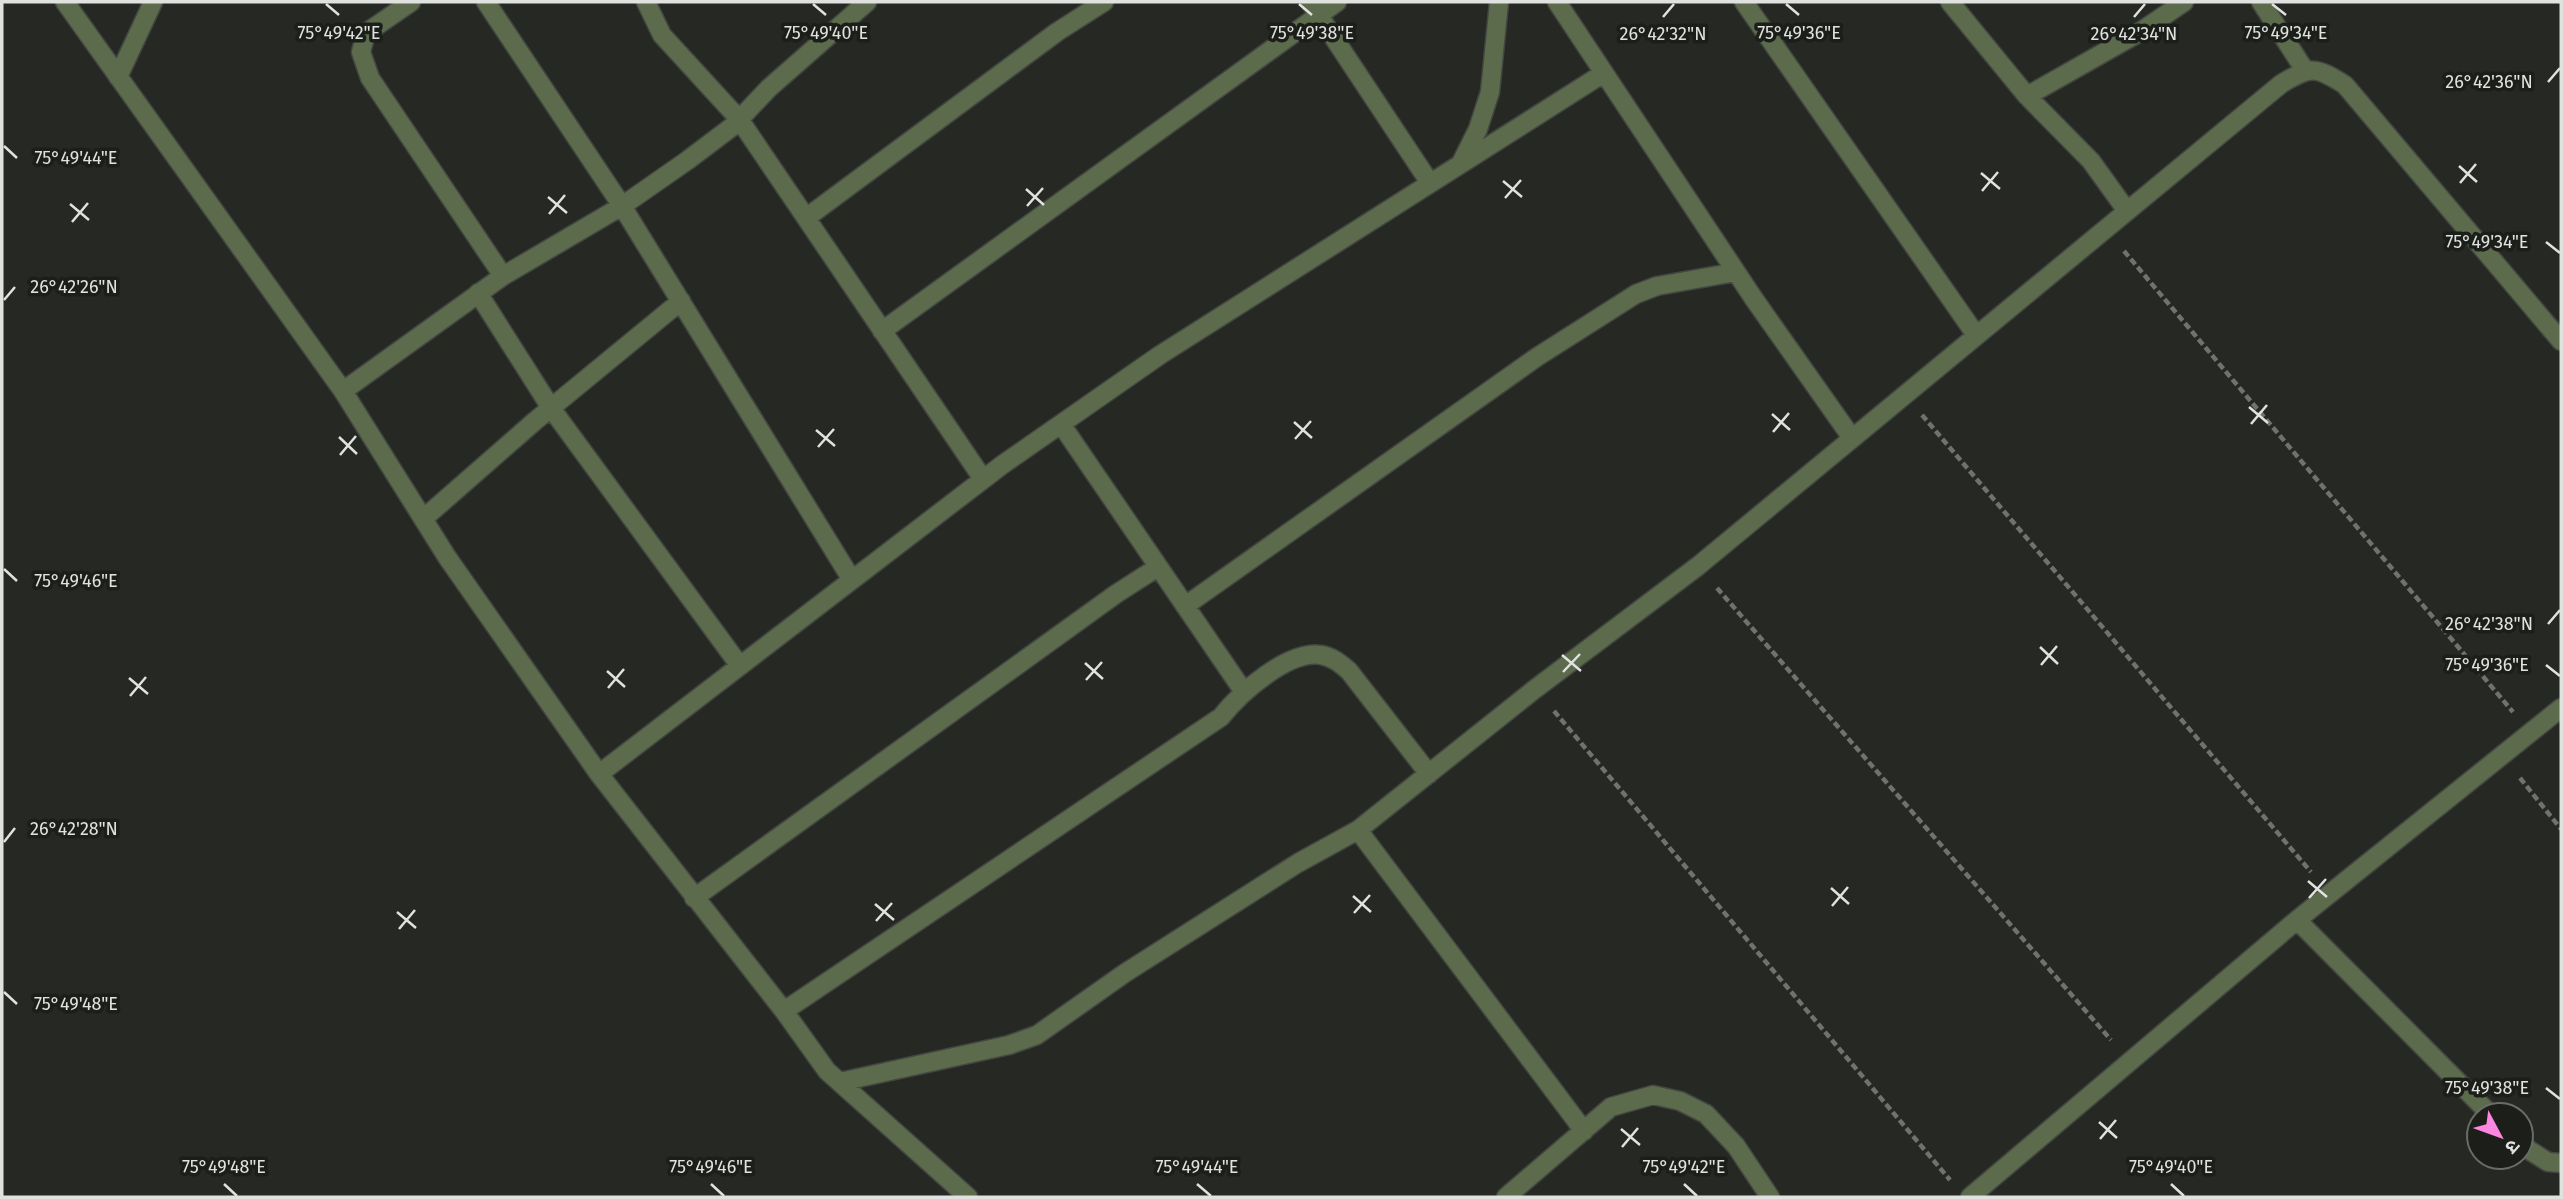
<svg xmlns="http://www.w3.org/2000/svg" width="2563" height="1199" font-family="'Fira Sans','Noto Sans Devanagari',sans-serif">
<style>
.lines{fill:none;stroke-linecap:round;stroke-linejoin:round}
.minor-casing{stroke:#434641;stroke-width:21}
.path{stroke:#6f726e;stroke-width:4.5;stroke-dasharray:7 3.5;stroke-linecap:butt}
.minor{stroke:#5b6b4c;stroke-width:18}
.ticks{fill:none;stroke:#e0e2df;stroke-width:2.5}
.ticks-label{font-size:18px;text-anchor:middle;fill:#e0e2df;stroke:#1b1e19;stroke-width:7;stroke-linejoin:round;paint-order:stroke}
</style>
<rect width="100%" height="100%" fill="#252823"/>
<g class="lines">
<!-- minor casing -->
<g class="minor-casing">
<path id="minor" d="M65,2L343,391L447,557L599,774L784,1011L827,1071L968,1197
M411,2L366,33L361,52L370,78L503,276
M486,2L622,206L852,580
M646,2L662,35L739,119L983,479
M1310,2L1430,183
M1557,2L1754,299L1852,438
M1744,2L1976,335
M1950,2L2027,96L2091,161L2127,211
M2261,2L2304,69
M118,77L153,2
M2027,96L2140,32L2184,2
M1461,163L1478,129L1490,92L1499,2
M806,218L1057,32L1104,2
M478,293L551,408L740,666
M882,331L1337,2
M343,391L503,276L622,206L688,160L733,126L769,88L867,2
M1061,424L1244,692
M423,519L535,421L681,301
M1185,606L1537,357L1636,294L1657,286L1736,272
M599,774L1002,465L1160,355L1604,73
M1358,830L1584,1131
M694,898L1116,594L1158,567
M2297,920L2491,1115
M784,1011L1221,717C1240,693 1288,650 1321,655C1333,657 1341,664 1349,671L1429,774
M840,1082L1009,1045L1037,1035L1125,973L1298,863L1358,830L1535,689L1698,566L2281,84C2311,66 2315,66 2345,85L2561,341
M2521,1145L2548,1162L2561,1163
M1506,1197L1611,1107L1653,1095L1680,1101L1706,1114L1736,1146L1770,1197
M1970,1197L2297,920L2561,708"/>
</g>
<!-- path -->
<path class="path" d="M2124,251L2513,712
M1922,415L2311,872
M1717,588L2111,1040
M1554,711L1950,1180
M2520,778L2561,829"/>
<!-- minor -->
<use href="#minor" class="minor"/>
</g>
<!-- ticks -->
<path class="ticks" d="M326,4L339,15M813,4L826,15M1299,4L1312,15M1786,4L1799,15M2272,4L2286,15M1663,17L1674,4M2134,17L2145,4M2548,82L2560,68M4,146L17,158M2459,166L2477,182M1981,173L2000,189M1503,181L1522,197M2460,183L2476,164M1026,189L1044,205M1982,191L1998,172M548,197L567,213M1505,198L1521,180M70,204L89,220M1027,206L1043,188M549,214L565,195M72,222L88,203M2546,242L2560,253M4,300L15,287M2249,407L2268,423M1772,414L1790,430M1294,422L1312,438M2251,424L2267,405M816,430L835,446M1773,432L1789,413M339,437L357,454M1295,439L1311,421M818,447L834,429M340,455L356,436M4,569L17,581M2548,624L2560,610M2040,647L2058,664M1562,655L1581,671M1085,663L1103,679M2041,665L2057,646M2546,665L2560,676M607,671L625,687M1563,672L1580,654M129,678L148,694M1086,680L1102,662M608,688L624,669M130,696L146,677M4,842L15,828M2308,881L2327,897M1831,888L1849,904M1353,896L1371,912M2309,898L2326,879M875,904L894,920M1832,906L1848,887M397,912L416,928M1354,913L1370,895M876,921L892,903M399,929L415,910M4,992L17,1004M2546,1088L2560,1099M2099,1122L2117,1138M1621,1129L1640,1145M2100,1139L2116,1120M1622,1147L1638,1128M224,1184L237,1196M711,1184L724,1196M1197,1184L1211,1196M1684,1184L1697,1196M2171,1184L2184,1196"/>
<g class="ticks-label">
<text x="339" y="39">75°49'42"E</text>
<text x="826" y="39">75°49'40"E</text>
<text x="1312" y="39">75°49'38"E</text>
<text x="1799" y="39">75°49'36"E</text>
<text x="2286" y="39">75°49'34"E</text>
<text x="1663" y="40">26°42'32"N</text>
<text x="2134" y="40">26°42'34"N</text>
<text x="2489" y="88">26°42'36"N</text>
<text x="76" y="164">75°49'44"E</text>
<text x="2487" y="248">75°49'34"E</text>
<text x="74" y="293">26°42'26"N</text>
<text x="76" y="587">75°49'46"E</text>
<text x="2489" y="630">26°42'38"N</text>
<text x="2487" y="671">75°49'36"E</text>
<text x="74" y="835">26°42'28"N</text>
<text x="76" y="1010">75°49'48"E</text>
<text x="2487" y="1094">75°49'38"E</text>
<text x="224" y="1173">75°49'48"E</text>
<text x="711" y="1173">75°49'46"E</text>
<text x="1197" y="1173">75°49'44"E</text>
<text x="1684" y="1173">75°49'42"E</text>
<text x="2171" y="1173">75°49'40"E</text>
</g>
<!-- border -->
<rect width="2563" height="1199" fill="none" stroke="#e0e2df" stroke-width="7"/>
<!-- north arrow -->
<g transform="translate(2500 1136) rotate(131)"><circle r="33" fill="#1b1e19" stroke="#6a6c68" stroke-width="2"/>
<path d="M0-5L12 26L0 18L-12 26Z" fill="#fe85e0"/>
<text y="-10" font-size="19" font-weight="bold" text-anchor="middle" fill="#e0e2df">उ</text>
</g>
</svg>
